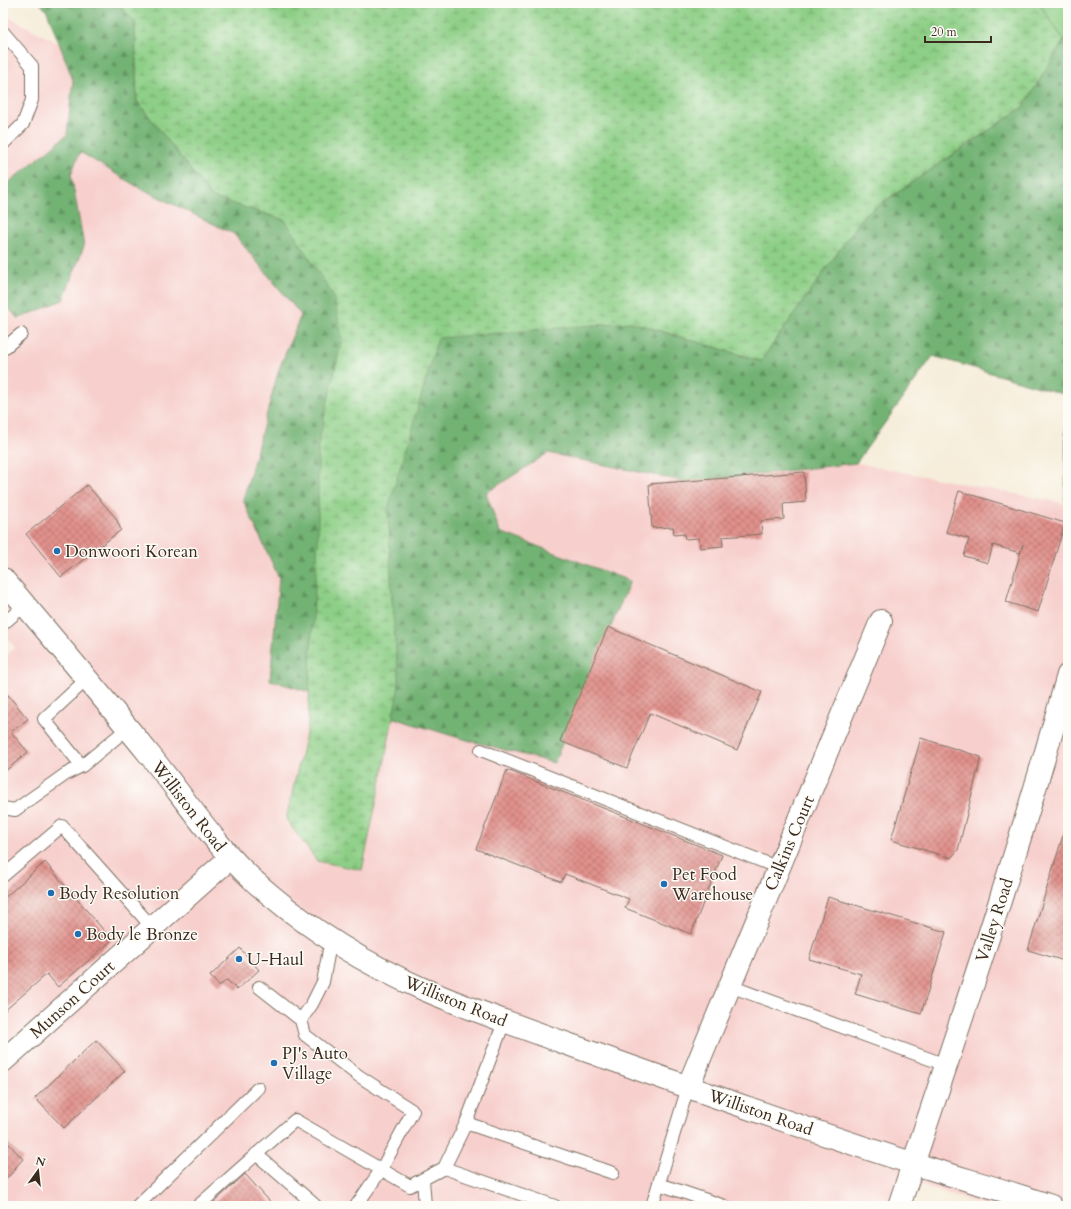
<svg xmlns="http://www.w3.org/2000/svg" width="1071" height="1209" font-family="Cardo,serif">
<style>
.built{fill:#f7d0cd}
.grass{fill:#8dcf86;stroke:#647c52}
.forest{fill:url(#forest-firs);stroke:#566e48}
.wetland{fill:url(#wetland-marsh);stroke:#647c52}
.building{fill:url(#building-cross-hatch)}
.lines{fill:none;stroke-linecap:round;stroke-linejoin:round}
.service-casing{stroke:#7c6e60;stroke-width:14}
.minor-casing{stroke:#7c6e60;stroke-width:24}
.primary-casing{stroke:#7c6e60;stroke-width:24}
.service{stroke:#fff;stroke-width:12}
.minor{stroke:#fff;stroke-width:22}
.primary{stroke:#fff;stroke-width:22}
.poi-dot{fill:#1f6fb2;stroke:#fdfcf7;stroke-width:1.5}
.labels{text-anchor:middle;stroke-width:3;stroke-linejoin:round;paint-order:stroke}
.poi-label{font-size:17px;fill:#3b2a1e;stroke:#fdfcf7;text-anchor:start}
.street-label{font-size:17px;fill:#3b2a1e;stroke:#fdfcf7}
</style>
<defs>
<pattern id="forest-firs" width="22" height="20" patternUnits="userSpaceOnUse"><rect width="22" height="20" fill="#72b273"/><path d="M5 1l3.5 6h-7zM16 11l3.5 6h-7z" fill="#5f915e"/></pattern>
<pattern id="wetland-marsh" width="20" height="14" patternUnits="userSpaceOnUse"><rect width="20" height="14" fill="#8dcf86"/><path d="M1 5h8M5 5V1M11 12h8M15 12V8" fill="none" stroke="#74a86d"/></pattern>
<pattern id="building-cross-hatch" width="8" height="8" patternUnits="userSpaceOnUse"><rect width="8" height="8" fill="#e1918c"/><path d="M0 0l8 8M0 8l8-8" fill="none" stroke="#b87772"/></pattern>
</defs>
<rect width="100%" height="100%" fill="#fdfcf7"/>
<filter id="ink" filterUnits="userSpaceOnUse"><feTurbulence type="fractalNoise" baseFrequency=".025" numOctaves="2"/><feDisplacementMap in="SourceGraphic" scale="8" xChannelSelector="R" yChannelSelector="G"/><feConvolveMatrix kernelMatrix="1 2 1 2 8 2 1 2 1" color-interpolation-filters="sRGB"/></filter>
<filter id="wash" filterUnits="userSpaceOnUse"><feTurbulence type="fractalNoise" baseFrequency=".012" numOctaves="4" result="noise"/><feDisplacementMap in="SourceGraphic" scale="16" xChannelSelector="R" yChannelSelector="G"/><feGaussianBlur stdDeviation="0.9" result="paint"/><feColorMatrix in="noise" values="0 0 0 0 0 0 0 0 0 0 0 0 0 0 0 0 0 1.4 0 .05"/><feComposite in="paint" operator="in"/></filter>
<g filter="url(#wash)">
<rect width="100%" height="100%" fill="#f6edda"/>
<!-- built -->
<path class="built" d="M3,14L856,463L1068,504V1206H984L916,1183L909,1206H3V658L15,648L3,633Z"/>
<!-- grass -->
<path class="grass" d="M1039,3H1068V45L1064,40Z"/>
<!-- forest -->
<path class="forest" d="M40,3H117L135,22L137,101L212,197L285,220L438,337L631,322L761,361L864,215L1023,107L1064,40L1068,45V500L1065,501L1066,395L933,356L856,463L687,482L548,453L486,493L500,532L630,581L554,763L456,737L270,680L279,578L243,500L279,369L301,315L234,234L136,186L80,152L71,174L84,246L63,300L18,319L3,301V187L67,135L73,80L47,11Z"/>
<!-- wetland -->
<path class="wetland" d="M117,3H1039L1064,40L1023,107L864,215L761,361L631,322L438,338L388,509L392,603L399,685L382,775L362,870L317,861L286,819L308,725L311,647L318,541V446L342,338L334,297L285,220L212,197L137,101L135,22Z"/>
<g id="blocks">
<!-- building -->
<path class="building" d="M804,472L806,502L783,504L784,519L761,521L762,534L722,537L723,546L700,548L699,538L685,539L684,534L674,535L673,527L652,528L649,484Z
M87,485L116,518L121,530L61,577L26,534Z
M959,491L1065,523L1038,612L1006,602L1023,544L1020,553L993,545L988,563L964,556L969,539L946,532Z
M608,627L762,692L737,750L650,713L627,768L560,741Z
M3,689L28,719L11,732L28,752L3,773Z
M921,738L981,757L958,850L951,858L891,840Z
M507,770L722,855L691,934L625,908L629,899L565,874L561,882L476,849Z
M1068,819V962L1028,950Z
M45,862L112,940L58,987L47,974L3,1012V899Z
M828,897L946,932L921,1014L855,994L861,974L809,959Z
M240,948L259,970L237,990L227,980L219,986L210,976Z
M96,1040L125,1071L64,1128L35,1098Z
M7,1142L23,1159L15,1168L16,1169L3,1182V1145Z
M245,1174L274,1206H210Z"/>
</g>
</g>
<g filter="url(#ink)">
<use href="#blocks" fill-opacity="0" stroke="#7c6e60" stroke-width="1"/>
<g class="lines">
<!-- service casing -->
<g class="service-casing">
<path id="service" d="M3,32L32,66V100L23,124L3,144
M3,349L21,334
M3,624L25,605
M87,679L44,719L82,766L128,728
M481,750L779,868
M3,808L15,810L66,774L82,766
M3,876L62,826L152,927
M730,986L946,1065
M259,987L301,1020L305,1035L359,1076L413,1111L381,1170L356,1206
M301,1020L312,1004L323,982L331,939
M466,1123L613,1173
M256,1154L316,1206
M444,1168L555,1206
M423,1179L425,1206
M659,1184L724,1206
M137,1206L258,1088
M198,1206L295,1120L410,1186L444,1168L466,1123L504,1022
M652,1206L688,1087"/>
</g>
<!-- minor casing -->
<g class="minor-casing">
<path id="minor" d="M3,1061L230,858
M688,1087L881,621
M899,1206C958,1030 1018,854 1068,675"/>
</g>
<!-- primary casing -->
<g class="primary-casing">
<path id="primary" d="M3,579C52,637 101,695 149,754C187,801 220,854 268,893C314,932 368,965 423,989C483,1015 546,1036 607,1058C708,1094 810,1131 912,1163C959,1178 1005,1190 1051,1206"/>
</g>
<!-- service -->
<use href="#service" class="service"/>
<!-- minor -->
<use href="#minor" class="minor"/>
<!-- primary -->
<use href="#primary" class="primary"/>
</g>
</g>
<!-- markers -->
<g class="poi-dot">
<circle cx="57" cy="551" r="4"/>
<circle cx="664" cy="884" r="4"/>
<circle cx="51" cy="893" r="4"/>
<circle cx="78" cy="934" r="4"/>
<circle cx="239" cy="959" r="4"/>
<circle cx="274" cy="1063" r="4"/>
</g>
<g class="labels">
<!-- poi labels -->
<g class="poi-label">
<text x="65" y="557">Donwoori Korean</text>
<text x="672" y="880">Pet Food<tspan x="672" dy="20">Warehouse</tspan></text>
<text x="59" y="899">Body Resolution</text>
<text x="86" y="940">Body le Bronze</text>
<text x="247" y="965">U-Haul</text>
<text x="282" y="1059">PJ's Auto<tspan x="282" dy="20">Village</tspan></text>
</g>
<!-- street labels -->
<g class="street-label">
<text transform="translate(189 806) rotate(52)" y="6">Williston Road</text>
<text transform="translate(789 843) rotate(-67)" y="6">Calkins Court</text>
<text transform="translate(994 920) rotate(-72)" y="6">Valley Road</text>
<text transform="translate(72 999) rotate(-42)" y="6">Munson Court</text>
<text transform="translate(456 1001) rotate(22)" y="6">Williston Road</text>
<text transform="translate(761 1112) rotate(19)" y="6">Williston Road</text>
</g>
</g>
<!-- margin -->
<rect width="1071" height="1209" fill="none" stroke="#fdfcf7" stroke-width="16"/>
<!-- north arrow -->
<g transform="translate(38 1171) rotate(15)" stroke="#fdfcf7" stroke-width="3" paint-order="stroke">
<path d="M0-3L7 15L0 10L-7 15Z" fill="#3b2a1e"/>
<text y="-6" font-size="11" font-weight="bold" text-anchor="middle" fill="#3b2a1e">N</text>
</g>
<!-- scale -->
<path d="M925 36v6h66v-6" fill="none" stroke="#3b2a1e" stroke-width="2"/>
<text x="931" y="36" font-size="12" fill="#3b2a1e" stroke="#fdfcf7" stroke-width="3" paint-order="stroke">20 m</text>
</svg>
